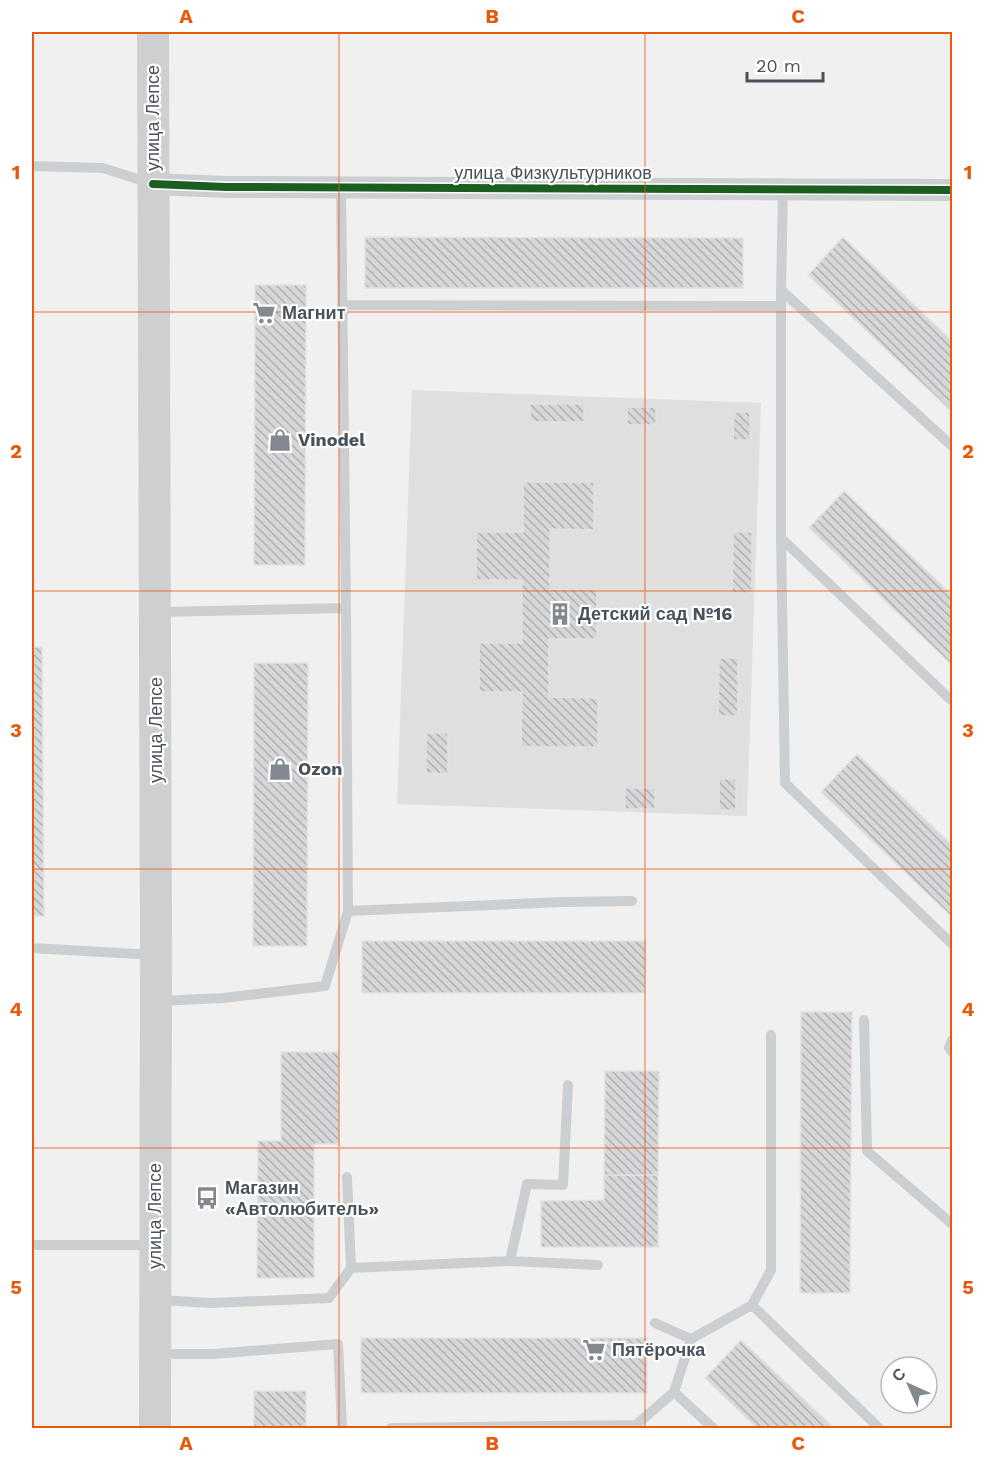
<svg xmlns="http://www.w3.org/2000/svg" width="984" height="1460" font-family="'Work Sans',sans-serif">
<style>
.education{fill:#dfdfe0}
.building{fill:url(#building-back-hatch);stroke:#e2e2e3;stroke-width:1.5}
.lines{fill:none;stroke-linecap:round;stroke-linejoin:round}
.service{stroke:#cccfd1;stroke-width:10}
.minor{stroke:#cccfd1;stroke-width:22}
.secondary{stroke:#cdcfd1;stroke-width:32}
.cycleway-casing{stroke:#fff;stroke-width:11}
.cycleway{stroke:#1b5e20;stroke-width:8}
.grid{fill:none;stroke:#e8590c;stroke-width:1.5;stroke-opacity:0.55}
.labels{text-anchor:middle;stroke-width:4.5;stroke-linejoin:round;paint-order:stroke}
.street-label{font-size:18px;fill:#49525b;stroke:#fff}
.poi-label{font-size:18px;font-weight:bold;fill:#49525b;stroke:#fff;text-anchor:start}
.neatline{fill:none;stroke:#e8590c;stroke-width:2}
.grid-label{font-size:20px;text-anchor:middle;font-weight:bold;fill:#e8590c}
</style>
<defs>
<pattern id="building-back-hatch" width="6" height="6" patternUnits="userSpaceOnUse" patternTransform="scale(1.5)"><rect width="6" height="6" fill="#d7d7d9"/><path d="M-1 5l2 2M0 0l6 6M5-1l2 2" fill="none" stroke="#b0b1b3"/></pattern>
</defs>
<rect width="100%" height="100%" fill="#f1f0f0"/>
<!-- education -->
<path class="education" d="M412,390L761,403L747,816L397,804Z"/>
<!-- building -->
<path class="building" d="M365,237L743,238V288H365Z
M843,237L952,341V412L808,275Z
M255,285H306L305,565H254Z
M530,404H584V422H530Z
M627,407H656V425H627Z
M734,412H750V440H733Z
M523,482H594V530L550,529V589H597V639H549V697L598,698V747H521L522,692H479V643H522V580H476V532H523Z
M844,491L952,595V665L809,528Z
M733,532H752V593H732Z
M32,647H42L44,916H32Z
M719,658H738V716H718Z
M254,663H308L307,946H253Z
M426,733H448V774L426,773Z
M857,754L952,845V917L821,792Z
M719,779H736V810H719Z
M625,788H655V809H625Z
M362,941H646L645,993H362Z
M801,1012H852L850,1293H800Z
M281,1052H339V1144H314V1278H257L258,1141H281Z
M605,1071H659L658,1175H604Z
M604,1175H658V1247H541V1201L604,1200Z
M361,1338H647V1393H361Z
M741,1340L834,1428H757L705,1378Z
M254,1391H306V1428H254Z"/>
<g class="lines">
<!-- service -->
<path class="service" d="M32,166L103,168L150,183
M781,290L783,189
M342,305L780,306
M952,446L781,290V538L952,701
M781,538L785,783L952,944
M158,612L346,608
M348,911L564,902L632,901
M32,948L154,955
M159,1001L223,998L325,986L348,911L346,608L341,187
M864,1020L867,1151L952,1224
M771,1035V1270L752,1305L879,1428
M952,1040L949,1048L952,1052
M32,1245H154
M510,1261L527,1184L563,1185L568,1085
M351,1268L510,1261L598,1265
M159,1300L211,1303L329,1298L351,1268L347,1177
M655,1323L691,1339
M159,1354H213L338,1344L342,1428
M674,1392L691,1339L752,1305
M391,1428L636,1425L674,1392L713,1428"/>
<!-- minor -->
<path class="minor" d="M153,184L226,187L952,190"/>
<!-- secondary -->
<path class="secondary" d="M153,32L156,955L155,1428"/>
<!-- cycleway casing -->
<g class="cycleway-casing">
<path id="cycleway" d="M153,184L226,187L952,190"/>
</g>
<!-- cycleway -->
<use href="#cycleway" class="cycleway"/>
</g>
<!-- grid -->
<path class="grid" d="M339,32V1428M645,32V1428M32,312H952M32,591H952M32,869H952M32,1148H952"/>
<!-- icons -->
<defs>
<g id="supermarket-bare" transform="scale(1.8)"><path d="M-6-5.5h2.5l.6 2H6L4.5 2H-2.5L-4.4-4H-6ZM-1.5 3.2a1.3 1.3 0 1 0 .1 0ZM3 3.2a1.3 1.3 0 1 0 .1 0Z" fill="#84898f" stroke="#fff" stroke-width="2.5" paint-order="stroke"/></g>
<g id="shop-bare" transform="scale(1.8)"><path d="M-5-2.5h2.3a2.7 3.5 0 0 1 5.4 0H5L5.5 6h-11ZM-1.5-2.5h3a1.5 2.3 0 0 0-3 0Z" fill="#84898f" stroke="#fff" stroke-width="2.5" paint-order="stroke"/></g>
<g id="building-bare" transform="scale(1.8)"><path d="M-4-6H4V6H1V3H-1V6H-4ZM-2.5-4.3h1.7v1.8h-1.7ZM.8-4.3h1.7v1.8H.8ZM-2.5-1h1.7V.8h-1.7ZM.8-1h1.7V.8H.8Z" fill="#84898f" stroke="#fff" stroke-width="2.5" paint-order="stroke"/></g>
<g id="bus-bare" transform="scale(1.8)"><path d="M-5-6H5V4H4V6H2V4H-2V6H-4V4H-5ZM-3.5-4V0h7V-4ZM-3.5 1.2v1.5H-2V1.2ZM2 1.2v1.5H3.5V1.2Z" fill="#84898f" stroke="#fff" stroke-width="2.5" paint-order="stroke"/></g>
</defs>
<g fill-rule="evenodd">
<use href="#supermarket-bare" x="264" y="313"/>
<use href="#shop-bare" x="280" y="440"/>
<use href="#building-bare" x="560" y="614"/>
<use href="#shop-bare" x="280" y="769"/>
<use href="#bus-bare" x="207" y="1198"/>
<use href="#supermarket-bare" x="594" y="1350"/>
</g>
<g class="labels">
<!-- street labels -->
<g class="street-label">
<text transform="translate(153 118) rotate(-90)" y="6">улица Лепсе</text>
<text x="553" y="179">улица Физкультурников</text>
<text transform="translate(156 730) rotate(-90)" y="6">улица Лепсе</text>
<text transform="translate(155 1216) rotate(-90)" y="6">улица Лепсе</text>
</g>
<!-- poi labels -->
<g class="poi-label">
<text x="282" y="319">Магнит</text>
<text x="298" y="446">Vinodel</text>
<text x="578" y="620">Детский сад №16</text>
<text x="298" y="775">Ozon</text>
<text x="225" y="1194">Магазин<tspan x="225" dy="21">«Автолюбитель»</tspan></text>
<text x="612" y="1356">Пятёрочка</text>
</g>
</g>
<!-- border -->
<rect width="984" height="1460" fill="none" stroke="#ffffff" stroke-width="66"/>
<!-- north arrow -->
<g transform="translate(909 1385) rotate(315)"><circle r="28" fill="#ffffff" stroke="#b6babd" stroke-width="1.5"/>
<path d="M0-4.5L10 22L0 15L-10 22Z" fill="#84898f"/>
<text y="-9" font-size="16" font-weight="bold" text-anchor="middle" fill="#49525b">С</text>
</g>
<!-- scale -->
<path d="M747 72v9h76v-9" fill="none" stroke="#49525b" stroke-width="3"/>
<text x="756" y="72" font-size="18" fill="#49525b" stroke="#ffffff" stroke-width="4.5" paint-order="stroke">20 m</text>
<rect x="33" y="33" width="918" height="1394" class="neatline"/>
<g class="grid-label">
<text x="186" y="23">A</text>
<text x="492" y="23">B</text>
<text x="798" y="23">C</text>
<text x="16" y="179">1</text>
<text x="968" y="179">1</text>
<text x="16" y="458">2</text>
<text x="968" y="458">2</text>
<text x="16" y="737">3</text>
<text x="968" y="737">3</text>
<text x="16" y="1016">4</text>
<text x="968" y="1016">4</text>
<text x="16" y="1294">5</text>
<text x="968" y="1294">5</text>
<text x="186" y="1450">A</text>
<text x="492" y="1450">B</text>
<text x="798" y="1450">C</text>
</g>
</svg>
